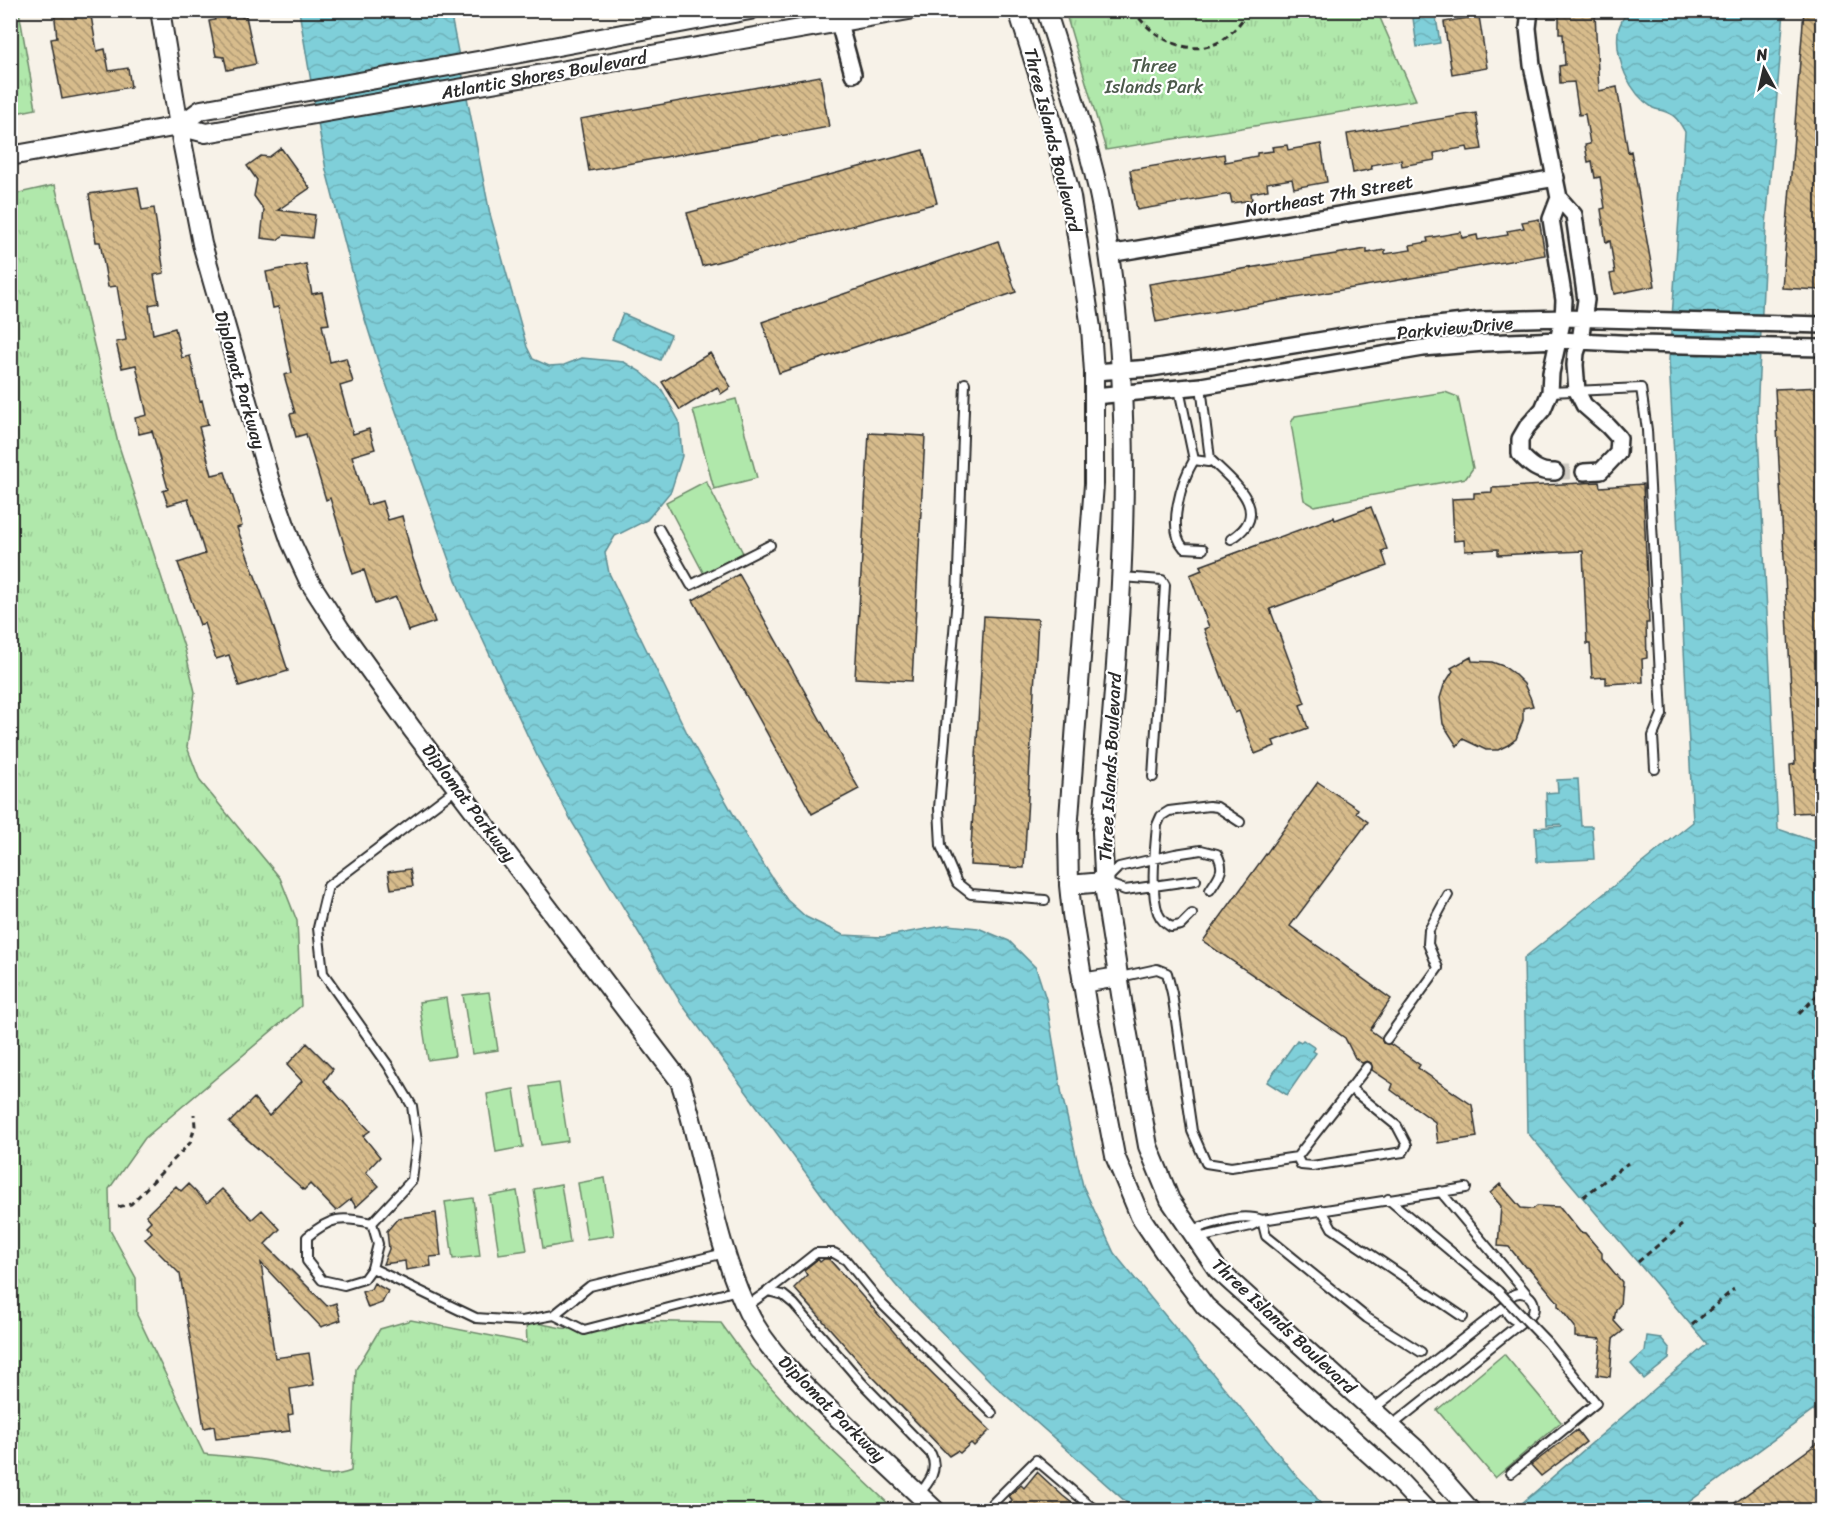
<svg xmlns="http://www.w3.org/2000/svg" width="1833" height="1521" font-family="Sriracha,sans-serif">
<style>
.grass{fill:url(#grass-tufts);stroke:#6e8a6b;stroke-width:1.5}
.pitch{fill:#b0e8ab;stroke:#6e8a6b;stroke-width:1.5}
.water{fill:url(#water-waves);stroke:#5d8d93;stroke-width:1.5}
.building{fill:url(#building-back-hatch);stroke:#2b2b2b;stroke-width:1.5}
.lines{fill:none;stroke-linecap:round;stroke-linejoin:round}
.minor-tunnel{stroke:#cecac2;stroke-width:15;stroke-dasharray:15 8;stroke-linecap:butt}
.service-casing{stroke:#2b2b2b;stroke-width:12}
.minor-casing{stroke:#2b2b2b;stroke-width:20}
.tertiary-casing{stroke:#2b2b2b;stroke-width:22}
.path{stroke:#2b2b2b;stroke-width:3;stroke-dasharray:6 4.5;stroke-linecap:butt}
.service{stroke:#fff;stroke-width:8}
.minor{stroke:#fff;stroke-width:15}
.tertiary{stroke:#fff;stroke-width:18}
.service-bridge-casing{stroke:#2b2b2b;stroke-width:12;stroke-linecap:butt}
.service-bridge{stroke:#fff;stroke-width:8}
.labels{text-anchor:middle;stroke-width:4.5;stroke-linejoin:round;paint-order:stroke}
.park-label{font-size:18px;fill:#4c5a4b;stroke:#fff}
.street-label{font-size:18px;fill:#2b2b2b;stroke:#fff}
</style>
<defs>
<pattern id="grass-tufts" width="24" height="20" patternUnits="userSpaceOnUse" patternTransform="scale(1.5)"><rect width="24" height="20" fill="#b0e8ab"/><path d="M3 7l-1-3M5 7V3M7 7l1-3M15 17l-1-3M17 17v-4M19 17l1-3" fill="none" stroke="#98c793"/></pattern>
<pattern id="water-waves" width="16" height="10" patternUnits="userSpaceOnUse" patternTransform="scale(1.5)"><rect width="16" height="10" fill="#7fcfd9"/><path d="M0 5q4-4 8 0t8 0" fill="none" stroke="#6eb2ba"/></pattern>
<pattern id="building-back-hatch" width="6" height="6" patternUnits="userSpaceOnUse" patternTransform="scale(1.5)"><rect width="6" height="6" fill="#d7bc8c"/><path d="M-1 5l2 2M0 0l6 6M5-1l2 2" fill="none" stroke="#af9973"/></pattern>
</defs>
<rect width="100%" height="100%" fill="#f7f2e8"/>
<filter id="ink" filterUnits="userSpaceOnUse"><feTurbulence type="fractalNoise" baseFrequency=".0167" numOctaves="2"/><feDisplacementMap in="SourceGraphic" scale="12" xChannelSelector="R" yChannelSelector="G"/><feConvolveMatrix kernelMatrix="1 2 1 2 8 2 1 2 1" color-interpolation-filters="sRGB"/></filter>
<g filter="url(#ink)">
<!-- grass -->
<path class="grass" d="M11,10L19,11L36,109L11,114Z
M1065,11H1377L1416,100L1106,150Z
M55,185L118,443L185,650L195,692L187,747L200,781L280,878L297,921L301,1006L145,1138L109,1189L110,1230L136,1278L137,1315L204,1454C226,1457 249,1457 269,1461C298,1467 322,1482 351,1471L356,1369L380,1329L411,1320L527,1343L526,1321L562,1328L605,1332L631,1321L721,1323L752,1366L805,1425L895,1510H11L10,195Z"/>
<!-- pitch -->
<path class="pitch" d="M1445,392L1458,397L1473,468L1466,478L1314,506L1304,500L1291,423L1295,416Z
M736,399L757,478L714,489L693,410Z
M706,481L743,553L704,574L666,502Z
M489,992L498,1050L472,1054L463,995Z
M446,998L455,1056L428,1060L419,1002Z
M559,1083L568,1141L541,1145L531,1087Z
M514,1089L523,1147L496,1152L487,1094Z
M605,1178L614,1235L587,1239L578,1183Z
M561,1184L570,1243L543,1248L534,1189Z
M517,1191L527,1250L499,1254L490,1196Z
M473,1198L480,1256L453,1259L445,1202Z
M1504,1354L1561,1422L1495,1478L1437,1410Z"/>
<!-- water -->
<path class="water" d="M299,11H450L490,214L527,347L533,359L549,366L564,365L582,358L624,362L641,372L662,390L679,421L682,456L671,491L647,520L615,536L605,553L609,573L691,741L754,850L787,900L806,917L843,935L882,937L948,925L978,928L1009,941L1036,968L1046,999L1062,1095L1083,1186L1114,1253L1294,1473L1310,1489L1325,1510H1135L992,1383L899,1289L836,1214L681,1003L572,822L538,758L460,591L378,361L362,310L326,170Z
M1412,11H1435L1440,43L1417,47Z
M1627,11H1784L1766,226L1757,415L1778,829L1822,844V1404L1678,1510H1514L1707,1344L1527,1132L1524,958L1693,822L1669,360L1685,132C1680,123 1676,115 1666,112C1662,110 1657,110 1653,108C1629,93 1615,59 1618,32C1619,24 1624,17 1627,11Z
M623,314L671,335L660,360L612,339Z
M1578,779L1581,826H1592L1594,859L1537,862L1535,828L1562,826L1561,824L1547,825L1546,793L1558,792L1557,780Z
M1297,1040L1301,1042L1303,1040L1315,1048L1313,1051L1316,1053L1287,1095L1267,1082Z
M1647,1336L1661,1338L1670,1349L1669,1359L1644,1379L1631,1364L1645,1351Z"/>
<!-- building -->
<path class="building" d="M54,10H90L97,51L105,49L109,71L128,68L131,87L62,99L51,39L57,38Z
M213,10H241L242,17L246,16L256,64L227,70L224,57L216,56L209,21L215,20Z
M1804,10H1822V242H1820L1818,273H1821L1820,290L1782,288Z
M1595,14L1599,91L1617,87L1628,152L1631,151L1655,286L1614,294L1610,274L1615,273L1610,241L1606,243L1601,209L1605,208L1600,177L1595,178L1592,161L1588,162L1585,145L1590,144L1585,114L1579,115L1574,82L1560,83L1559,66L1565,65L1563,34H1559V15Z
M1479,16L1487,68L1452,74L1444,22Z
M820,76L829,127L589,171L580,119Z
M1476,113L1482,149L1468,151L1467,147L1434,153L1435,160L1402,166L1401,160L1371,165L1372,169L1353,173L1347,134Z
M1321,144L1327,182L1294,188L1292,179L1267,183L1268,190L1251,193L1252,200L1232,203L1230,194L1137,210L1130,170L1224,154L1225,162L1257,156V153L1273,151L1272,147L1287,145L1288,150Z
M281,148L310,188L278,210L315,215L312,238L284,235L277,240L261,238L264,210L254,196L257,180L247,166L261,156L269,157Z
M923,150L937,203L702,266L687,213Z
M138,187L142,210L154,208L164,273L154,275L159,303L149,305L153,334L175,328L182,358L190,356L200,401L202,400L208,425L199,427L212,475L225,472L242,526L237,528L269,613L288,671L239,686L229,655L216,659L204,623L200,625L178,563L205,554L188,499L168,505L163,491L168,489L152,431L139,434L135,418L147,415L136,365L122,368L116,342L126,340L117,286L108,287L100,242H96L89,194Z
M1539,219L1545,255L1156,322L1149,284L1367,249V253L1385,250V254L1411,250L1410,245L1428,242L1427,238L1461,232L1462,238L1477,235L1478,240L1508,235L1507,231L1524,228L1522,222Z
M998,241L1016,292L779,373L762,322Z
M306,264L312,294L322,292L329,324L322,325L330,362L346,358L353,382L340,386L353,434L369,429L375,449L352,456L367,505L382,501L388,520L402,516L412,556L435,622L408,631L396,597L375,604L364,570L353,574L330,498L326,500L306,434L296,437L290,414L295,413L284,375L292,373L278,307L273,308L266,272Z
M710,353L731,387L721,394L717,387L680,410L662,382Z
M1822,387V812L1793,813L1790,765L1795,764L1775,389Z
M869,433L925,436L912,681L855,678Z
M1599,482L1600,487L1643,484L1649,623H1646L1647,658L1642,659L1643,682L1606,684V677L1592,678L1590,644H1587L1583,551L1498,555V549L1465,551L1464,540L1454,541L1452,499L1474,498V493L1492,492V488Z
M1371,507L1387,549L1382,551L1387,566L1270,609L1305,703L1300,705L1308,728L1273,741L1275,746L1255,754L1239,711L1235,713L1204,629L1209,627L1190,575L1202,570L1200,566L1334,517L1335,520Z
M739,574L859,789L812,814L693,600Z
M984,616L1038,619L1024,868L970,865Z
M1471,657L1472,661L1492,662L1503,666L1513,673L1524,684L1530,697L1533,706L1523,708V720L1516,739L1508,745L1498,750H1486L1463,739L1457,746L1443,724L1440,698L1444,685L1453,671L1451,668Z
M1318,782L1358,809L1356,813L1368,822L1290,926L1391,999L1370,1030L1381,1038L1383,1043L1390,1044L1420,1065L1418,1068L1472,1105L1477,1137L1438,1143L1435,1122L1391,1090L1393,1084L1372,1070L1371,1063L1367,1061L1362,1063L1355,1058L1345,1038L1203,941Z
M410,869L413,886L391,889L388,872Z
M307,1043L333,1069L324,1081L370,1131L363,1136L380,1157L366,1172L379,1186L356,1207L351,1199L336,1211L310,1184L304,1190L229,1123L254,1098L269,1116L302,1081L287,1065Z
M188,1184L207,1203L222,1189L252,1219L262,1210L280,1229L265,1244L327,1306L336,1303L341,1320L321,1327L261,1263L275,1358L309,1353L314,1385L290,1389L293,1414L288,1415L290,1431L216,1439L214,1426L204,1428L180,1274L145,1239L152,1232L146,1226L151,1221L146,1215L176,1186L181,1191Z
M1500,1184L1521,1208L1533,1209L1537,1206L1560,1207L1580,1232L1585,1233L1602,1253V1258L1622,1282L1620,1305L1616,1309L1614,1321L1623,1331L1613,1339L1610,1377L1597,1375L1601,1339L1575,1337V1327L1558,1306V1302L1529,1268L1525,1267L1509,1247L1498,1246L1501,1206L1490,1193Z
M436,1213L441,1256L430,1257L431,1266L406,1270L405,1261L383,1264L389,1249L387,1231L398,1218Z
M818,1259L820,1262L824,1259H829L918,1359L990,1430L974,1446L971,1443L960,1453L957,1451L949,1456L870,1374L794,1288L807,1275L804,1270Z
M374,1283L388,1291L382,1303L368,1308L362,1292L371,1289Z
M1577,1430L1586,1442L1541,1476L1531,1465Z
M1822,1440V1503L1812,1510H1725Z
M1037,1472L1063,1496L1081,1510H1006L1012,1500L1009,1496L1021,1485L1024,1488Z"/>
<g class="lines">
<!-- minor-tunnel -->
<path class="minor-tunnel" d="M1555,472H1584"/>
<!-- service casing -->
<g class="service-casing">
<path id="service" d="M965,383L957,597L939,808L941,846L957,883L971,894L1045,900
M1179,389L1194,460L1208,462L1210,459L1201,386
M1550,392L1641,388L1647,430L1662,714L1653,736L1655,769
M1210,459C1232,481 1275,512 1231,539
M1194,460C1182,480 1166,529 1184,548L1203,549
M659,529L691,585L770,545
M1122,577L1162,580L1165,585L1153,777
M456,789L328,886L318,928L323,973L388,1065L412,1106L417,1141L412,1180L372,1223L378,1244L372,1268L476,1318L522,1321L554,1315L590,1286L725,1253
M1196,880L1125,890L1104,882L1119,867L1175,854L1201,850L1217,854C1226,871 1219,875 1210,890
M1192,914L1181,925L1171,927C1165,923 1161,920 1158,913C1150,890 1155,850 1157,825L1161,816L1169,811L1209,806L1217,807L1240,822
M1120,977L1157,969L1167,973L1172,993L1192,1131L1206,1163L1231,1167L1297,1157L1367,1067
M1387,1039L1438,968L1428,944L1429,930L1448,895
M1297,1157L1301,1165L1312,1166L1403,1152L1407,1145L1397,1126L1350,1088
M1440,1191L1527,1294
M1388,1199L1498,1291
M1322,1210L1332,1228L1463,1317
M372,1223C341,1216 331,1217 307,1237V1261L322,1280L344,1285L364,1279L372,1268
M1191,1230C1213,1224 1240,1212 1262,1220L1251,1226L1198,1238
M768,1291L816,1253H834L846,1260L882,1304L992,1413
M1506 1307a14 14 0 1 1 28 0a14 14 0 1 1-28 0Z
M747,1306L768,1291L783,1295L794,1304L862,1383L931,1454C939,1470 929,1483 918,1495
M554,1315L584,1330L738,1290
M1421,1352L1367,1318L1266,1236L1262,1220L1466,1188
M1373,1409L1505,1306
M1391,1426L1523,1321
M1511,1473L1596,1403L1548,1343
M986,1510L1036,1460L1095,1510"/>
</g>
<!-- minor casing -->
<g class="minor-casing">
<path id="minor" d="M1530,10L1528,28L1532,65L1559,198L1551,219L1564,300L1563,318L1551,373L1550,392L1543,409L1527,427L1520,439V454C1530,465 1539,473 1555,472
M839,23L853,74
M1559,198L1574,215L1586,300L1580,341L1576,353L1575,365L1577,391L1584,405L1608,426L1619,438L1618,453L1601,471L1584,472
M1109,254L1556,178
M1094,372L1152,368L1373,332L1482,320L1563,318L1822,325
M1094,396L1201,386L1423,348L1484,343L1559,340L1639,344L1822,348"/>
</g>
<!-- tertiary casing -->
<g class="tertiary-casing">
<path id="tertiary" d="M160,10L179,126L202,244L271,485L291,542L309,581L340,629L412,729L680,1081C705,1157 713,1239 748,1312C767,1352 808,1389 839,1419C871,1450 903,1480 935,1510
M1018,10L1045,96L1071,197L1091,328L1094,372V484L1068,831L1069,885L1072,914L1088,1015L1115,1156L1140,1216L1165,1253L1205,1306L1394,1476L1426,1510
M1046,10C1065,69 1084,129 1098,189C1105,220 1109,252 1113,284C1136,466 1118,650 1102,832L1105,892L1123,1007L1148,1146L1170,1200L1217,1269L1419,1452L1470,1510
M179,126L201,110L483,60L750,10
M10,156L179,126L206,133L909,10
M1069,885L1104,882
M1082,983L1118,977"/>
</g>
<!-- path -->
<path class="path" d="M1133,10C1152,38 1192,61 1224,39C1234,32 1242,20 1250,10
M1799,1014L1822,990
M1583,1197L1628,1163
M118,1207L131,1204L190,1143L195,1126L194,1114
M1638,1262L1682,1225
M1692,1325L1734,1289"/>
<!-- service -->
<use href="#service" class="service"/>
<!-- minor -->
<use href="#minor" class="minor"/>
<!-- tertiary -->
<use href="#tertiary" class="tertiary"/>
<!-- service-bridge casing -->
<g class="service-bridge-casing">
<path id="service-bridge" d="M1498,1291L1548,1343"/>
</g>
<!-- service-bridge -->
<use href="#service-bridge" class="service-bridge"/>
</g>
</g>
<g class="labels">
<!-- park labels -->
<g class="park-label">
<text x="1154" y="72">Three<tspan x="1154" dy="21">Islands Park</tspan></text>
</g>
<!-- street labels -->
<g class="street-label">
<text transform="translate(544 75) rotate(-10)" y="6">Atlantic Shores Boulevard</text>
<text transform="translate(1053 140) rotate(76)" y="6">Three Islands Boulevard</text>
<text transform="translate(1329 196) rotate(-10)" y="6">Northeast 7th Street</text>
<text transform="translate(1455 328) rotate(-5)" y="6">Parkview Drive</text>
<text transform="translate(240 380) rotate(74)" y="6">Diplomat Parkway</text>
<text transform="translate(1110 767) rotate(-87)" y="6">Three Islands Boulevard</text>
<text transform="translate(469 803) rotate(53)" y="6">Diplomat Parkway</text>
<text transform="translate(1284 1326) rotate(43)" y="6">Three Islands Boulevard</text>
<text transform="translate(832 1409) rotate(45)" y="6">Diplomat Parkway</text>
</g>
</g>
<!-- margin -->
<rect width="1833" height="1521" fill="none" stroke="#fff" stroke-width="36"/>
<rect x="18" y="18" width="1797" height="1485" fill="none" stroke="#2b2b2b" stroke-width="2" filter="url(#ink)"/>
<!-- north arrow -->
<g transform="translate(1764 69) rotate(352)" stroke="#ffffff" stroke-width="4.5" paint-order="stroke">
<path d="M0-4.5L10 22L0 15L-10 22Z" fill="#2b2b2b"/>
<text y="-9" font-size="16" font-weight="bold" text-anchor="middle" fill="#2b2b2b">N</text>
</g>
</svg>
